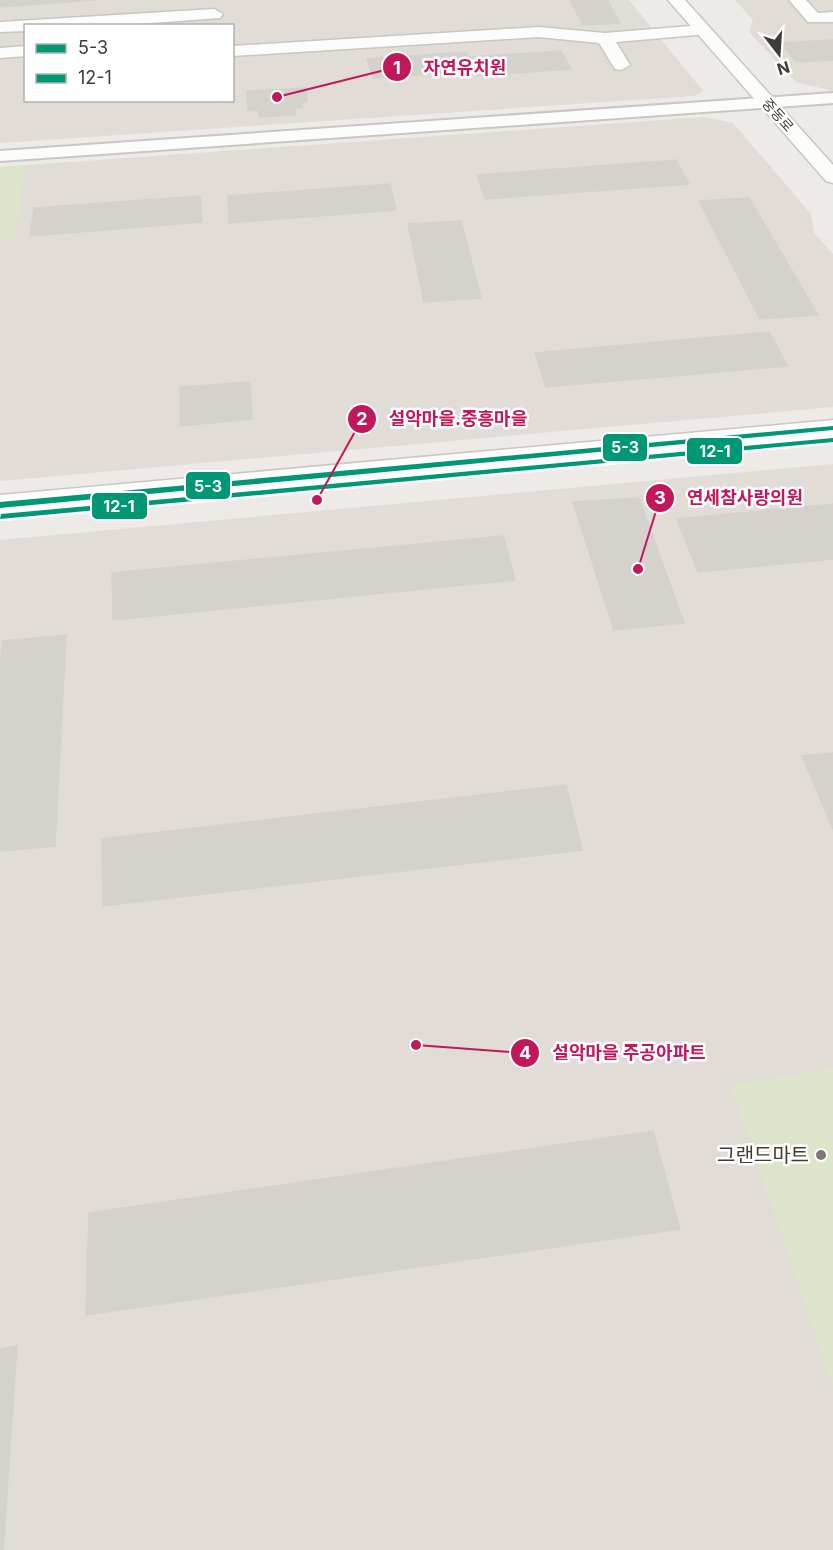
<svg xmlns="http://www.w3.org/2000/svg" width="833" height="1550" font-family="Inter,'Noto Sans KR',sans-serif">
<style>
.residential{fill:#e1dcd5;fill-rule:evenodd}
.green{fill:#dce4c9}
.building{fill:#d5d2ce;stroke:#d5d1cd;stroke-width:1.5}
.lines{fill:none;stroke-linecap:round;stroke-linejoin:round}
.pedestrian-casing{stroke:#c9c6c3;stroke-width:4}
.minor-casing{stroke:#c9c6c3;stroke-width:3}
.tertiary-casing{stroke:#c9c6c3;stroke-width:3}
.pedestrian{fill:#fcfcfb;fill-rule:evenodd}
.minor{fill:#fcfcfb;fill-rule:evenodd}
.tertiary{fill:#fcfcfb;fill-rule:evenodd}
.bus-1-casing{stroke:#fff;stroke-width:5}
.bus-2-casing{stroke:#fff;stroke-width:5}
.bus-1{fill:#009775;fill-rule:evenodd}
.bus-2{fill:#009775;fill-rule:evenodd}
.poi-dot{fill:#7d7873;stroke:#fff;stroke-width:2}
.labels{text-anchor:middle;stroke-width:5;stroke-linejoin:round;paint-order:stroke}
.far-street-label{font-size:14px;fill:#413b35;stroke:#fff}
.near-poi-label{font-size:20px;fill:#413b35;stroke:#fff;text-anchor:end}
.leader{fill:none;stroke:#c2185b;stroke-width:2}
.callout-dot{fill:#c2185b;stroke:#fff;stroke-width:2}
.mark-label{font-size:18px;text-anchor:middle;font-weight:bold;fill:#fff}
.callout-label{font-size:18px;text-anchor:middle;font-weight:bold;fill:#c2185b;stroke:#fff;stroke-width:5;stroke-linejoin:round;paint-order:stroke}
.line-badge{stroke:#fff;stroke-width:2}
.badge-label{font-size:16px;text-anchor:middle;font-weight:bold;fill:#fff}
</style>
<rect width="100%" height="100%" fill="#edeae7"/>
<!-- residential -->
<path class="residential" d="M0,0H629L703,91L694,96L0,143ZM26,26H232V100H26Z
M735,0H833V91L796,82L749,32L753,20Z
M704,117L733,123L811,214L814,233L833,254V407L0,481V167Z
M833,464V1550H0V540Z"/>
<!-- green -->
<path class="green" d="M26,165L14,239L0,240V167Z
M833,1069V1387L731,1085Z"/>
<!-- building -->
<path class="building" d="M0,0H95L0,7Z
M570,0H607L620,23L583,25Z
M833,40V60L796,62L781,43Z
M561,51L571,69L475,76L473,71L373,78L367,59L466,52L468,57Z
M306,88L307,102L301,103L302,108H295V115L259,117V110L248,111L247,91Z
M676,160L689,184L485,199L477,175Z
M390,184L396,210L229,223L228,196Z
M200,196L202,222L30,236L34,208Z
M749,198L818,315L760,319L699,201Z
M461,221L481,298L424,302L408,224Z
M769,332L788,366L546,387L535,353Z
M250,382L252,419L180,426V387Z
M639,498L684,623L614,630L573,502Z
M833,504V559L698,572L677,519Z
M503,536L515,580L113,620L112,573Z
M66,635L55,846L0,851V666L3,641Z
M833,753V829L802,756Z
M566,785L582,850L103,906L102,839Z
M653,1131L680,1229L86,1315L89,1213Z
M17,1346L3,1550H0V1349Z"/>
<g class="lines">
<!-- pedestrian casing -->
<g class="pedestrian-casing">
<path id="pedestrian" d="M833,93V103L0,161V151Z"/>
</g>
<!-- minor casing -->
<g class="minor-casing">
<path id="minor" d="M789,0H806L818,13L833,12V22H808Z
M214,9L223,14L220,18L110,26H26V31L0,32V22Z
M702,25L711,30L708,34L616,42L630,65L621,70L615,69L599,43L539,37L232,56V46L539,27L605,33Z
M26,46V56L0,58V48Z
M833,420V436L0,515V495Z"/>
</g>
<!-- tertiary casing -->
<g class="tertiary-casing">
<path id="tertiary" d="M668,0H685L833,165V183L826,181Z"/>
</g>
<!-- pedestrian -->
<use href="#pedestrian" class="pedestrian"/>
<!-- minor -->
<use href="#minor" class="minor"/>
<!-- tertiary -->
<use href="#tertiary" class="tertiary"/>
<!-- bus-1 casing -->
<g class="bus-1-casing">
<path id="bus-1" d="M833,426V430L0,508V502Z"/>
</g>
<!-- bus-2 casing -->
<g class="bus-2-casing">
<path id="bus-2" d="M833,438V442L0,519L1,514Z"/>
</g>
<!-- bus-1 -->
<use href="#bus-1" class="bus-1"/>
<!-- bus-2 -->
<use href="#bus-2" class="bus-2"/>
</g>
<!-- markers -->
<circle class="poi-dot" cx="821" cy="1155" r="6"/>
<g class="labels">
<!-- far-street labels -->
<g class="far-street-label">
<text transform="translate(778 115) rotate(48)" y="5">중동로</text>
</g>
<!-- near-poi labels -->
<g class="near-poi-label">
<text x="809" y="1162">그랜드마트</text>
</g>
</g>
<!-- callouts -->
<path class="leader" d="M277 97L397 67M317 500L362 419M638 569L660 498M416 1045L525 1053"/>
<g class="callout-dot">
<circle cx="277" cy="97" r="6"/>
<circle cx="317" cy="500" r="6"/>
<circle cx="638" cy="569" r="6"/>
<circle cx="416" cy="1045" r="6"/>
<circle cx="397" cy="67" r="15"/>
<circle cx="362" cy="419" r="15"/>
<circle cx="660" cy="498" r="15"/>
<circle cx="525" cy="1053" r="15"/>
</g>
<g class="mark-label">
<text x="397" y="74">1</text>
<text x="362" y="425">2</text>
<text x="660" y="504">3</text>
<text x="525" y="1059">4</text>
</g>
<g class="callout-label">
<text x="465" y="74">자연유치원</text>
<text x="458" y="425">설악마을.중흥마을</text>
<text x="745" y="504">연세참사랑의원</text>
<text x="629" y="1059">설악마을 주공아파트</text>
</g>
<g class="line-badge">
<rect x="602" y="433" width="46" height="29" rx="6" fill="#009775"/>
<rect x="686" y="437" width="57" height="28" rx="6" fill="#009775"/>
<rect x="185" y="471" width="46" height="29" rx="6" fill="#009775"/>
<rect x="91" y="492" width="57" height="28" rx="6" fill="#009775"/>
</g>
<g class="badge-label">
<text x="625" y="453">5-3</text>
<text x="715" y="457">12-1</text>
<text x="208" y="492">5-3</text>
<text x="119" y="512">12-1</text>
</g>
<!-- legend -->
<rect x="24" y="24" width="210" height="78" fill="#ffffff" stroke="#b3b1ae" stroke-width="1.5"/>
<rect x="36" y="44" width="30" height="9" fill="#009775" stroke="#b3b1ae" stroke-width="1.5"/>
<text x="78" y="54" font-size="18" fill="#413b35">5-3</text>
<rect x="36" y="74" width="30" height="9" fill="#009775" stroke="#b3b1ae" stroke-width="1.5"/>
<text x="78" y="84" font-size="18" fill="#413b35">12-1</text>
<!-- north arrow -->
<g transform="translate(779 54) rotate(163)" stroke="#ffffff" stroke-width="4.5" paint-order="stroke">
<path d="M0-4.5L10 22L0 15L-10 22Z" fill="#413b35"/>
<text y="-9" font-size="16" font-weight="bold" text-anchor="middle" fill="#413b35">N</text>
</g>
</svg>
